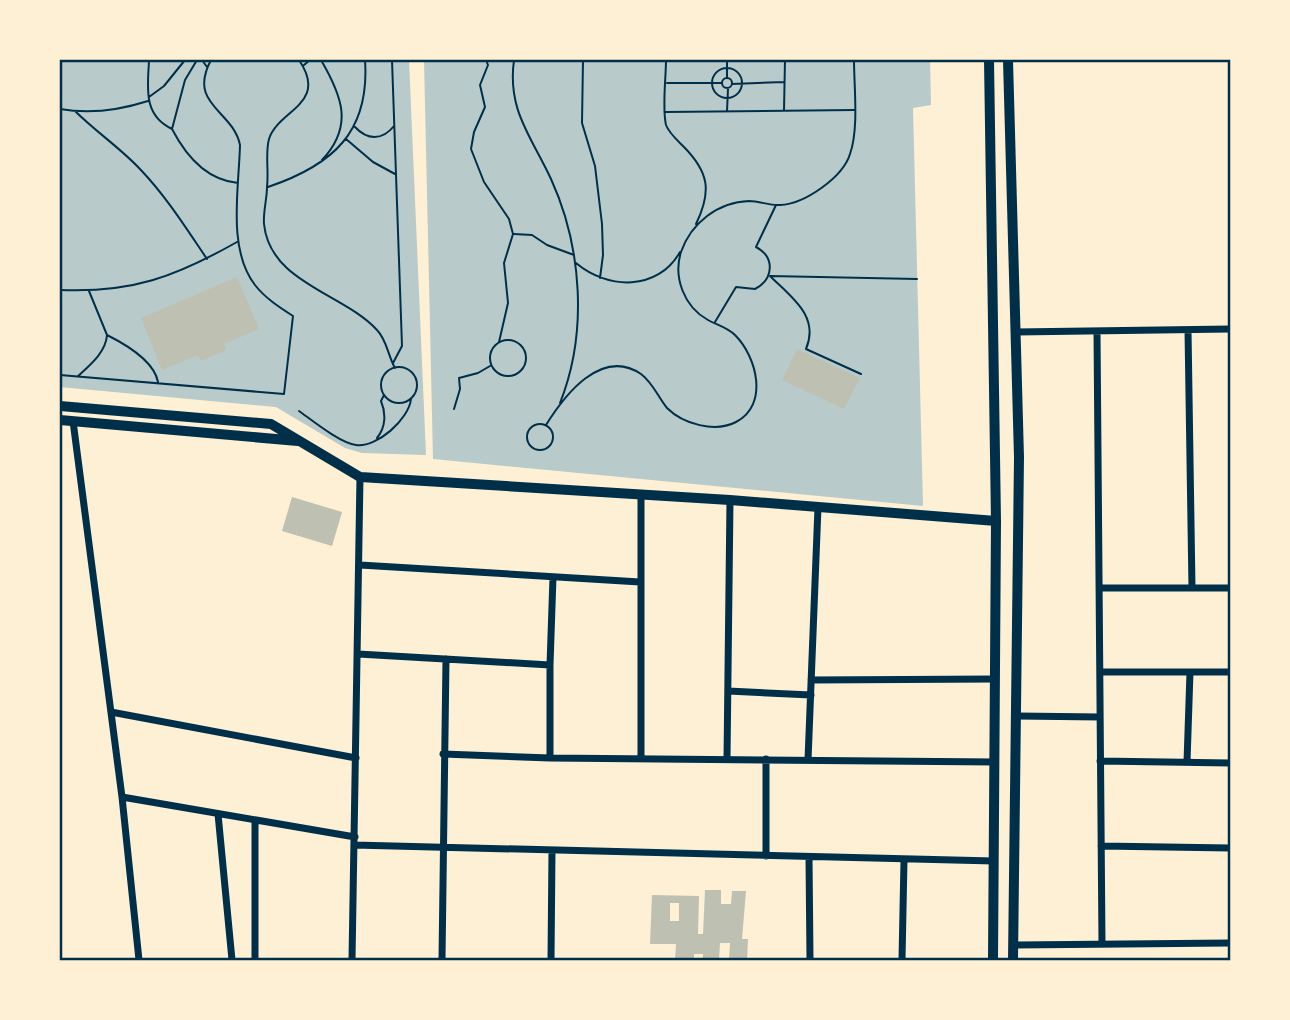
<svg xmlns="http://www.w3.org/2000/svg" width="1290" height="1020" font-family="'Open Sans',sans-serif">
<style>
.green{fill:#b9caca}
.building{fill:#bec0b2;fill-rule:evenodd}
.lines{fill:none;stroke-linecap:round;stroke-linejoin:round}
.path{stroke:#003049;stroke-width:2}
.minor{stroke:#003049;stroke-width:7}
.secondary{stroke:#003049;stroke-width:10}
.neatline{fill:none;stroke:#003049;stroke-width:2.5}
</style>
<rect width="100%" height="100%" fill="#fdf0d5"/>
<!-- green -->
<path class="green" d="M60,60H409L426,455L362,453L345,448L276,407L60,387Z
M424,60H930L931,105L913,108L923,506L433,459Z"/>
<!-- building -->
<path class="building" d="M237,277L259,329L224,344L226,350L201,361L198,355L162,370L141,318Z
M797,349L860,378L844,409L782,380Z
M292,497L342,512L332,546L282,531Z
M705,890H721V904H731L732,891H746L742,939H748L747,960H729L730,943H720L719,960H703V954H694V960H675L676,944H650L652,895L699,896L698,934H703ZM670,903H679V921H670Z"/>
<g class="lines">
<!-- path -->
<path class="path" d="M149,60C148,86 142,115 172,129
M197,60L185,80L172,129C186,156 206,180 238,183
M202,60L207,67
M299,60C329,104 278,110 269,139C265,153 269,172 267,187C267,199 263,212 264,224C270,283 343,293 377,330C387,340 388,356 395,368
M321,60C342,96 354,126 322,160
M392,60L402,346L393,363
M486,60L488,65L480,85L485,107L474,132L471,149L484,182L509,219L513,234L504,263L508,303L499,342
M514,60C507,110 531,136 551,179C582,247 588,333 560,403
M583,60L582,123L595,166L602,224L603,255L600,278
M666,60C666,78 662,108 666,125C669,133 677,140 683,146C709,172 712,191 696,224
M304,65L310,60
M712 83a15 15 0 1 1 30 0a15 15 0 1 1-30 0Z
M727,77V60
M722 83a5 5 0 1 1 10 0a5 5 0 1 1-10 0Z
M667,83H722
M732,84L784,82
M149,97L164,86L185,60
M60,109C88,114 120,110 148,101
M784,110L785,60
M75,111C95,131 119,147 139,168C166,196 186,228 207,259
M727,111L728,89
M666,112L854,110
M355,127C367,140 382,141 394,126
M346,139L373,162L395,174
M268,187C333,165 370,132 365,60
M514,234L532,235L547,245L574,255
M576,263C608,290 658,291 680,252
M770,276C791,297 820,316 806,349L861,374
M770,276L917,279
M60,290C132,293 175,277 237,242
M715,322L736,287L755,289C774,279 775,257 756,247L776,205
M107,335C125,344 154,361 158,382
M490 358a18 18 0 1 1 36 0a18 18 0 1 1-36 0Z
M381 385a18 18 0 1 1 36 0a18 18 0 1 1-36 0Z
M60,375L284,394L293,316C279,307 265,298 255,285C227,249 239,188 240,145C233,110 187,105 211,60
M78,376C90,365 106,352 107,335L89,291
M454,409L460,389L459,378L478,373L490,366
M299,411C313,421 340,443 356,445C377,448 409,419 411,399
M527 437a13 13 0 1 1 26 0a13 13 0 1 1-26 0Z
M546,425C564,396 601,347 641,374C653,383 658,397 667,408C683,424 715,433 736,422C769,405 757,357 735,335C727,327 717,325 708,320C684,307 673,277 681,252C691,223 718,202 749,201C760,201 770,206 780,205C805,204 843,177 850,154C859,129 854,87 854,60
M377,438C386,427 386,413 381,401L384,395"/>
<!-- minor -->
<path class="minor" d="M1188,330L1192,588
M1016,332L1230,329
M1097,332L1102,944
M73,421L122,797L139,960
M360,565L640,582
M1099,588H1230
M358,654L550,665V758
M550,665L553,577
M1100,672H1230
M811,680L995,679
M728,691L811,695
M111,712L356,758
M1017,716L1100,717
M443,754L550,758L995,762
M641,757V495
M727,759L730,500
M766,759V856
M808,760L818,507
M1100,761L1230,763
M1187,762L1190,672
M122,797L355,837
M218,814L232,960
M255,821V960
M354,845L994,861
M1101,846L1230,848
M809,857L810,960
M1014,945L1230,943
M352,960L360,477
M442,960L446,659
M551,960L552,850
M902,960L904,860"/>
<!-- secondary -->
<path class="secondary" d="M989,60L996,521L993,960
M1008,60L1019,457L1013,960
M60,406L271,424L360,477L730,500L996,521
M60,420L298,441"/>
</g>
<!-- border -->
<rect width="1290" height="1020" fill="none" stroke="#fdf0d5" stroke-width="122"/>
<rect x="61" y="61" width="1168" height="898" class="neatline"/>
</svg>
